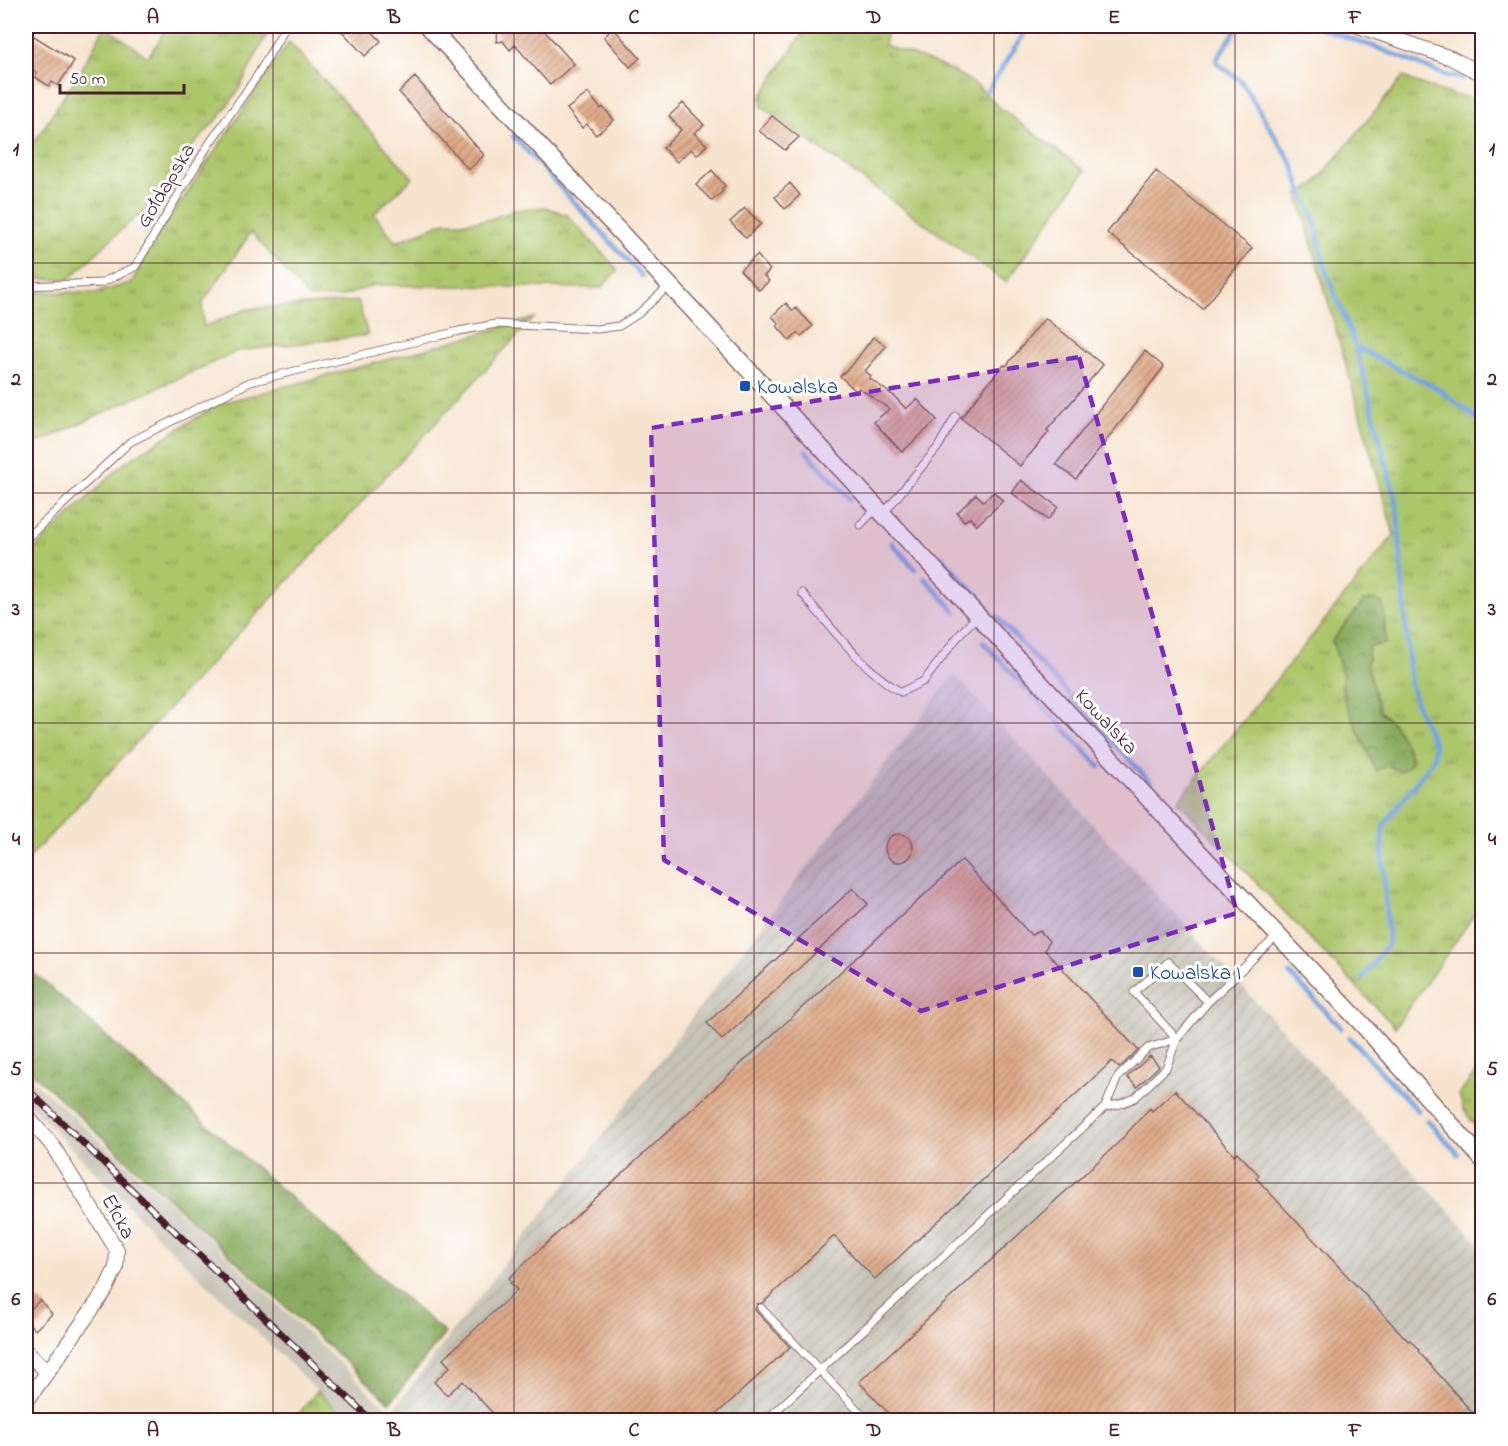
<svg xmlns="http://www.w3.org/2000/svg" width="1508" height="1446" font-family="'Indie Flower',sans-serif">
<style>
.industrial{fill:url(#industrial-furrows)}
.railway{fill:#c7c4b8}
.grass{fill:url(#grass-tufts);stroke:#7b724b;stroke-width:1.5;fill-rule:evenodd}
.forest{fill:url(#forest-crowns);stroke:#6a6545;stroke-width:1.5}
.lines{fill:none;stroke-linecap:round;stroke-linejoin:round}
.stream{stroke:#74a6df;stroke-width:5}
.building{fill:url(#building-hatch)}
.service-casing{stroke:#876464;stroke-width:9}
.minor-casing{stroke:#876464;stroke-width:16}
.tertiary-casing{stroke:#876464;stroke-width:19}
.service{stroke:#fff;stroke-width:7}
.minor{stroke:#fff;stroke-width:14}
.tertiary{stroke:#fff;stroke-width:16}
.rail-casing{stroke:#4a1f2b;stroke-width:7}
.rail{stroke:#fff;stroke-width:4.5;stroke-dasharray:14;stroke-linecap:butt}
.marked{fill:#7b2cbf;fill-opacity:0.2;stroke:#7b2cbf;stroke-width:4.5;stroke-dasharray:12 8;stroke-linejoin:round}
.grid{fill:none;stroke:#4a1f2b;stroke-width:1.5;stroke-opacity:0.55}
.transit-dot{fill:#1a4fb4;stroke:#fff;stroke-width:2}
.labels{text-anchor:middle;stroke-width:6;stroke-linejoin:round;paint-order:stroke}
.street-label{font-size:21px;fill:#4a1f2b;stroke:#fff}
.transit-label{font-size:21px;fill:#164399;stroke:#fff;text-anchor:start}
.neatline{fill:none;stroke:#4a1f2b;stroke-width:2}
.grid-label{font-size:20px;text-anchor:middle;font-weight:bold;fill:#4a1f2b}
</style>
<defs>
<pattern id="industrial-furrows" width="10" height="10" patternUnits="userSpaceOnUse" patternTransform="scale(1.5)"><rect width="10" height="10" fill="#c7c4b8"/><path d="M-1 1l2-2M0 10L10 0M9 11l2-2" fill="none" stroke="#aca89e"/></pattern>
<pattern id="grass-tufts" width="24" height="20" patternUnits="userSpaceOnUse" patternTransform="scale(1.5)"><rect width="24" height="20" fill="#acc66b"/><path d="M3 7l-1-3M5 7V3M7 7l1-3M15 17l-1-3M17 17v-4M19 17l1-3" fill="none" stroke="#8ea058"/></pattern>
<pattern id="forest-crowns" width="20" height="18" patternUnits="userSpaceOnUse" patternTransform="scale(1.5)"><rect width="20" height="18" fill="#89ab5f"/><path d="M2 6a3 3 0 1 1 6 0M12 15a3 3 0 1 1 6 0" fill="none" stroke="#728b4f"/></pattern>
<pattern id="building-hatch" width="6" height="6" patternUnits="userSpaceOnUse" patternTransform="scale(1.5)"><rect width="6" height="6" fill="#deaa88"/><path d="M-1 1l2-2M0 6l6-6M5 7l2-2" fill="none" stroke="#b68a6f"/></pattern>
</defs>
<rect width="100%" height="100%" fill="#fff"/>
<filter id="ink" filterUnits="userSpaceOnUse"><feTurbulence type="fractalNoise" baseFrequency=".0167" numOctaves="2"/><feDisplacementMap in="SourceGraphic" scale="12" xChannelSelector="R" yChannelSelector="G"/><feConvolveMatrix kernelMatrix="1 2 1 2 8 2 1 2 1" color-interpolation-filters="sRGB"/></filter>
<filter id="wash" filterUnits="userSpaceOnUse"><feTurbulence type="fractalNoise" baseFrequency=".008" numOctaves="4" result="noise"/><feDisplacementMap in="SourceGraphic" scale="24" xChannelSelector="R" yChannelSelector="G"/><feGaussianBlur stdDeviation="1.35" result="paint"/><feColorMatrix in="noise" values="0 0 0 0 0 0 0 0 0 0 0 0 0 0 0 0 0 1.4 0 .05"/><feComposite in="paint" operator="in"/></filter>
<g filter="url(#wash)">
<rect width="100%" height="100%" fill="#f7e4cf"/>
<!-- industrial -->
<path class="industrial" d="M954,674L1482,1247V1420H399L391,1413Z"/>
<!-- railway -->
<path class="railway" d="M26,1074L190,1221L399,1420H348L163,1242L26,1101Z"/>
<!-- grass -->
<path class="grass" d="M105,26L148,57L168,26H271L238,91L220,116L190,149L149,207L121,230L69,279H26V155L81,70Z
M807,26H888L884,45C922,59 971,71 996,105L1085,171L1006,282L762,107L761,97Z
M289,42L413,178L374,214L396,242L445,222H468L491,219L516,210L545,207L567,215L618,270L601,288L374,285L341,297L309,298L251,232L202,304L204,327L247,309L358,301L368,335L238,351L26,448V291L95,293L131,283L159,234Z
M1403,77C1430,88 1453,97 1482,99V869L1479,873L1482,875V904L1395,1027L1178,801L1394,535L1298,195L1315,184ZM1364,601L1384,627L1385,643L1369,647L1367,666L1379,710L1394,725L1393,767L1386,766L1376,770L1342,687L1343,675L1332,641Z
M534,318L26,861V557L124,463L218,404L401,356Z
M1482,1064V1096L1477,1097L1482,1102V1136L1463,1108L1459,1095Z
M317,1391L348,1420H294Z"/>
<!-- forest -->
<path class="forest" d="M1373,600L1381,602L1384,609L1386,643L1369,647L1367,666L1379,710L1394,725L1409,750L1411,762L1405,769L1399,771C1390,765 1386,766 1376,771L1345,702L1342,687L1343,675L1332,641L1364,601Z
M26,966L445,1333L390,1403L26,1067Z"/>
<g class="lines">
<!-- stream -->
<path class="stream" d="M1239,26L1216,60L1218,64L1241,81L1293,165L1301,190L1313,214L1325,268L1356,347L1397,506L1410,682L1419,711L1434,744V756L1431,763L1384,825L1382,837L1388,944L1362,978
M1314,26L1378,48L1445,75L1463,79
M988,90L1029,26
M513,136L642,276
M1356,347L1440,390L1482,423
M806,451L850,499
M892,543L915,569
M942,557L988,607
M925,578L956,612
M997,617L1151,783
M983,642L1100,767
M1290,974L1341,1028
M1350,1038L1418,1111
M1427,1120L1458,1154"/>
</g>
<g id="blocks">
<!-- building -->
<path class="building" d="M337,26H367L381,41L365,56Z
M498,26H540L574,64L550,85L515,45L510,50L503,41L497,42Z
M613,28L640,58L630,67L604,37Z
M26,31L74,61L58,86L52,82L49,86L35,77L37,73L26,65Z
M415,77L484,155L469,170L399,92Z
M588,93L601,109L603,107L614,120L596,135L587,124L582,128L567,109Z
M683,103L704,125L694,133L707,145L697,155L691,149L677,162L663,148L681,130L669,116Z
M772,116L799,137L785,150L759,131Z
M712,170L725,186L721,189L723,191L712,201L696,185Z
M1156,171L1252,248L1203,309L1107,233Z
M790,183L800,195L785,209L775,197Z
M745,208L761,224L746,238L730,222Z
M757,255L770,270L764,276L769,281L759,290L740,270Z
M786,303L793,311L796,308L813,326L801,336L798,333L790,341L777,326L779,324L772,316Z
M1045,318L1103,365L1047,430L1049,432L1020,466L961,418L988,383L1004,365L1006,366Z
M873,337L886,346L865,371L871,376L869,378L894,396L906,409L917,399L937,420L902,452L874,422L889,409L859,388L856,391L840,376L853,364Z
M1145,351L1164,367L1076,479L1056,464Z
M1021,480L1058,507L1048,520L1012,493Z
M994,492L1003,501L977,525L970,518L964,521L957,513L976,494L983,501Z
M885 848a14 14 0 1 1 28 0a14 14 0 1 1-28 0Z
M962,860L1031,935L1040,931L1049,941L1045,950L1138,1050L1119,1068L1112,1061L875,1279L834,1236L763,1303L757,1304L755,1310L790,1347L710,1420H499L463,1381L447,1395L434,1382L450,1367L443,1359L517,1290L510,1283L512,1282L509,1278Z
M853,888L868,904L722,1040L707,1023Z
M1150,1056L1159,1066L1137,1087L1127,1077Z
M1175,1090L1234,1155L1237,1152L1259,1175L1256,1178L1408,1341L1410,1340L1419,1350L1418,1351L1479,1420H895L859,1382L1118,1143L1150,1108L1152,1111Z
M40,1300L52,1314L35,1330L26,1320V1314Z"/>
</g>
</g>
<g filter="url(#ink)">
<use href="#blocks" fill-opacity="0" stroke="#876464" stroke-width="1.5"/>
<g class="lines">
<!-- service casing -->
<g class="service-casing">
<path id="service" d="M26,286L101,283L135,267L209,144L257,76L286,26
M884,513L938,447L956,416
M860,525L876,509
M26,539L130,442L250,382L459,331L496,324L597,329L619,326L638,314L670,285
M802,593C829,625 865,672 901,692L924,681L960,634L977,616
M1177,1039L1134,992L1168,962L1208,1002
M1105,1107L1120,1104L1135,1098L1166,1068L1177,1039L1208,1002L1264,948L1277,937
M761,1308L867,1420
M766,1420L1105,1107L1118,1077L1148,1048L1177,1039"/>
</g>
<!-- minor casing -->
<g class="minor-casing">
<path id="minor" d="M1358,26L1451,58L1482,74
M26,1115L52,1145L117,1250L116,1268L105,1291L26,1402
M26,1351L47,1372"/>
</g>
<!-- tertiary casing -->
<g class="tertiary-casing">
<path id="tertiary" d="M428,26L1144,794L1362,1024L1482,1159"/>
</g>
<!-- service -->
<use href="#service" class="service"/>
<!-- minor -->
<use href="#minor" class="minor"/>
<!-- tertiary -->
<use href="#tertiary" class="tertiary"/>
<!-- rail casing -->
<g class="rail-casing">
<path id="rail" d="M26,1088L371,1420"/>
</g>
<!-- rail -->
<use href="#rail" class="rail"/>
</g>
</g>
<!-- marked area -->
<path class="marked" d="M1079,357L1237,913L921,1011L664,860L651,428Z"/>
<!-- grid -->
<path class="grid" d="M273,26V1420M514,26V1420M754,26V1420M994,26V1420M1235,26V1420M26,263H1482M26,493H1482M26,723H1482M26,953H1482M26,1183H1482"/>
<!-- markers -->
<g class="transit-dot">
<rect x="739" y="380" width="12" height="12" rx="3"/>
<rect x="1132" y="966" width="12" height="12" rx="3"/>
</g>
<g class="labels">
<!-- street labels -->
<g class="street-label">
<text transform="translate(165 185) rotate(-59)" y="7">Gołdapska</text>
<text transform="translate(1107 721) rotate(47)" y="7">Kowalska</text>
<text transform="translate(119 1216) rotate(61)" y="7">Ełcka</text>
</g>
<!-- transit labels -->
<g class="transit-label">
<text x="757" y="393">Kowalska</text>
<text x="1150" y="979">Kowalska I</text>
</g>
</g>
<!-- margin -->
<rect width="1508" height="1446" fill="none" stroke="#fff" stroke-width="66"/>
<!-- scale -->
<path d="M60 84v9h124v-9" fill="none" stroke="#4a1f2b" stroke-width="3"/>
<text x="69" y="84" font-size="18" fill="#4a1f2b" stroke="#ffffff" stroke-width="4.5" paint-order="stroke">50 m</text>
<rect x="33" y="33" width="1442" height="1380" class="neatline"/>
<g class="grid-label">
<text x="153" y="23">A</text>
<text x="394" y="23">B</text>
<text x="634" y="23">C</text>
<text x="874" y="23">D</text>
<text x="1114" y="23">E</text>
<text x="1355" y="23">F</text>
<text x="16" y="155">1</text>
<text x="1492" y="155">1</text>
<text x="16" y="385">2</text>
<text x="1492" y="385">2</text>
<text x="16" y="615">3</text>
<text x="1492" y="615">3</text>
<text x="16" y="845">4</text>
<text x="1492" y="845">4</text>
<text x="16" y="1075">5</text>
<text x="1492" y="1075">5</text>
<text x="16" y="1305">6</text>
<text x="1492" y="1305">6</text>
<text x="153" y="1436">A</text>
<text x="394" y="1436">B</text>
<text x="634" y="1436">C</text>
<text x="874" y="1436">D</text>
<text x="1114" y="1436">E</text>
<text x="1355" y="1436">F</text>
</g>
</svg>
